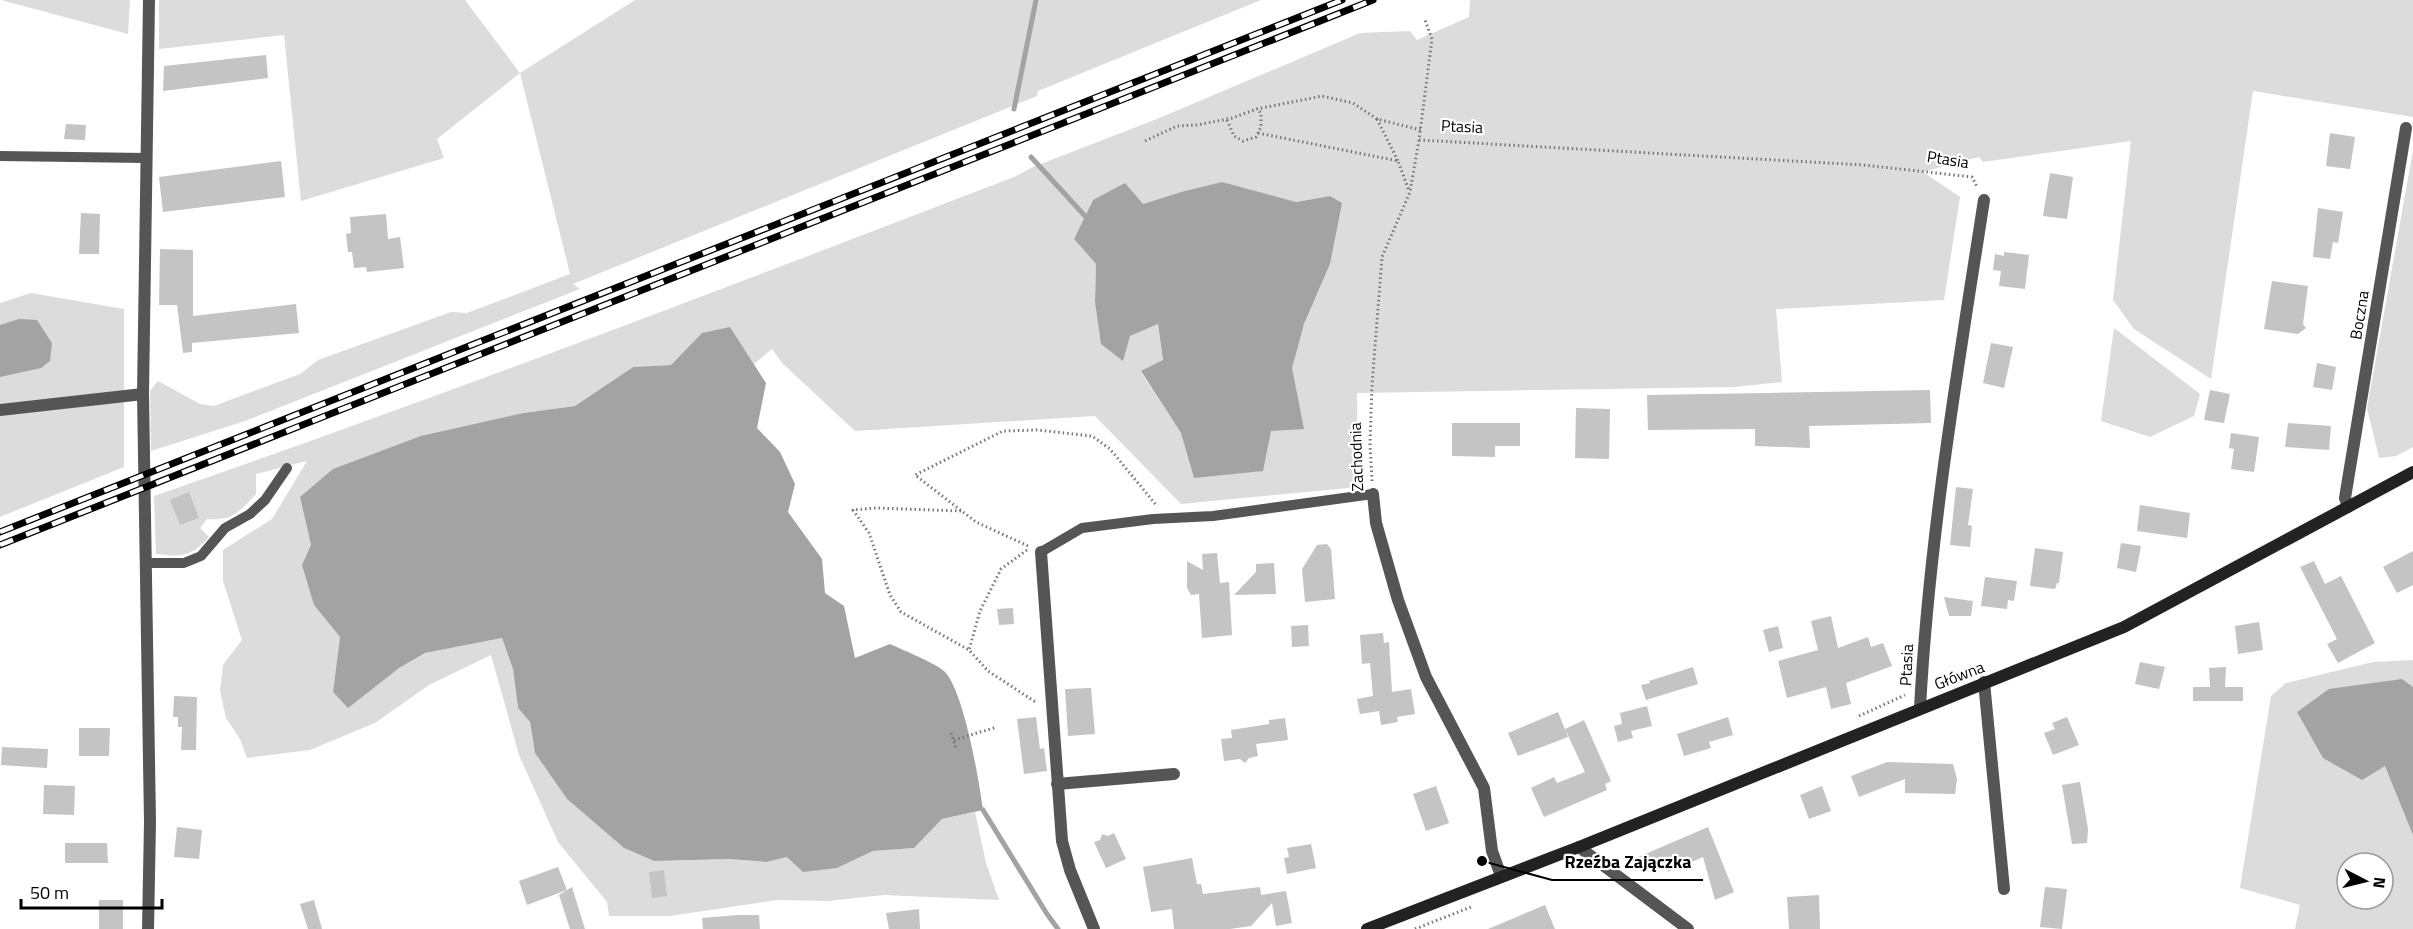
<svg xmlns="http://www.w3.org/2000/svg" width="2413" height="929" font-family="'Titillium Web',sans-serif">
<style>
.green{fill:#dcdcdc;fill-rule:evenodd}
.water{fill:#a3a3a3}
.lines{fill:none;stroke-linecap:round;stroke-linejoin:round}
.stream{stroke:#a3a3a3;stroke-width:5}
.building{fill:#c4c4c4}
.path{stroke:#777;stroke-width:3;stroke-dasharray:1.5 3;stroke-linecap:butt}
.service{stroke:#555;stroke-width:10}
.minor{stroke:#555;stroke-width:12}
.tertiary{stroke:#555;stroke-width:12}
.secondary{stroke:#222;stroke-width:12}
.rail-casing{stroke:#000;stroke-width:7}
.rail{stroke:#fff;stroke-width:4.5;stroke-dasharray:14;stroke-linecap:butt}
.labels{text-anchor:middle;stroke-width:4.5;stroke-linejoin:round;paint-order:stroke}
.street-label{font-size:16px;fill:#000;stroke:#fff}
.leader{fill:none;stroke:#000;stroke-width:2}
.callout-dot{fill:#000;stroke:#fff;stroke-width:2}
.callout-label{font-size:18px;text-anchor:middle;font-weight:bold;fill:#000;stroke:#fff;stroke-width:4.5;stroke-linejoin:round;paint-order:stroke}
</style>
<rect width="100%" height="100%" fill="#fff"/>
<!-- green -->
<path class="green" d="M1,0H130L128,34Z
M159,0H465L520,73L635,0H1261L1038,91L1037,96L573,284L580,289L245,421L151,451L150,391L158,381L200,404L214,406L300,374L318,360L451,312L467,313L570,274L520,73L437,139L444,158L301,201L284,35L159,49Z
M1470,0H2413V117L2253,91L2211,379L2134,329L2113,300L2131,141L1983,162L1979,157L1923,172L1960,197L1944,300L1776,309L1782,382L1734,387L1357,393L1358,487L1181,504L1095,416L855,431L782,363L772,349L754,364L730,328L702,333L671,365L633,367L575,406L523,413L493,421L300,497L311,545L314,605L340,637L333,692L399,668L425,653L502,638L513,669L518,708L530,722L535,753L567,799L624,848L654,861L731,859L766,862L787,857L837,868L873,851L914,848L942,819L975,812L986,863L999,900L884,895L828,901L777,900L670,916H609L607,902L558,842L519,755L491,655L429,685L375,723L310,750L247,758L240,739L226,718L220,691L223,665L242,640L223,581V550L272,519L307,461L256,474V494C239,512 233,521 207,519L200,528L209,537C191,557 182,557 156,554L154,496C443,396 728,287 1014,177L1033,167L1157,119L1360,33L1410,31L1417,40L1469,17ZM1181,192L1263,194L1296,202L1330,196V264L1304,324L1271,431L1194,477L1181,433L1141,372L1163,361L1158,324L1130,336L1095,302L1096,264L1074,239L1093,200L1143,204Z
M2413,150V447L2396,456L2379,458L2367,408Z
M31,293L124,309V467L0,517V303Z
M2114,328L2200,394L2194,416L2150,437L2101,421Z
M2413,660V929H2295L2300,905L2240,888L2271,696L2286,683L2373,662ZM2347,863H2383V899H2347Z"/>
<!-- water -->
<path class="water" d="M1222,182L1296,202L1330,196L1342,203L1330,264L1304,324L1292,368L1304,429L1271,431L1263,471L1194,478L1181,433L1141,371L1163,360L1158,324L1130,336L1123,361L1101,344L1095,302L1096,264L1074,239L1093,200L1125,183L1143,204L1181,192Z
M19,319L37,320L52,343L50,361L41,368L0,377V325Z
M730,327L766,383L757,428L780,452L795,484L788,512L822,559L825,593L844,606L855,658L890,644C903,650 935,663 944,671C964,690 979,781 983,810L942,819L914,848L873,851L837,868L803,872L787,857L766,862L730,859L654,861L624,848L567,799L535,753L530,722L518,708L513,669L502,638L425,653L399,668L348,708L333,692L340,637L314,605L302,565L311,545L300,497L333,469L421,436L523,413L575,406L633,367L671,365L702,333Z
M2402,679L2413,687V835L2385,766L2362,780L2323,758L2297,712L2329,689Z"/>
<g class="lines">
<!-- stream -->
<path class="stream" d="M1014,109L1036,0
M1031,157L1085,216
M983,810L1047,914L1058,929"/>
</g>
<!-- building -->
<path class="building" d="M266,55L268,78L163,91L164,66Z
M66,124L86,125L85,140L64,139Z
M2330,133L2355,137L2350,169L2326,166Z
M281,161L285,197L163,212L159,177Z
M2050,173L2073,177L2067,219L2043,216Z
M2318,208L2343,212L2338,243L2333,242L2330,259L2313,257Z
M81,213L100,214L99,254H79Z
M386,214L388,239L400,237L404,268L367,272L366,267L354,268L352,252H348L346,234L351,233L350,217Z
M160,249L193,250V316L296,304L299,333L192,343V352L183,353L177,305H159Z
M2004,252L2029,255L2025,289L1999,286L2001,271L1993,270L1995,254L2004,256Z
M2272,281L2308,286L2303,324L2306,328L2298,334L2264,329Z
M1991,343L2013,347L2004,388L1983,383Z
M2317,363L2336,367L2332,390L2313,387Z
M1930,390L1931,423L1809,426L1810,448L1755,446V429L1648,430L1647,395Z
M2210,390L2230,394L2224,423L2204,420Z
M1576,408L1610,409L1609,459L1575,458Z
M1452,423H1520V446H1495V457L1452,456Z
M2288,423L2331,426L2329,450L2285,447Z
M2231,433L2259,437L2254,472L2231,469L2234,449L2229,448Z
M1956,487L1973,489L1968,525L1972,526L1970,547L1950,545Z
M189,492L199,518L180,525L170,500Z
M2140,505L2190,513L2187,538L2137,531Z
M2121,543L2141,546L2136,572L2117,568Z
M1327,544L1331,549L1335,599L1305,602L1302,569L1317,545Z
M2035,548L2063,552L2059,583H2057L2055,589L2030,586Z
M2413,551V585L2397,593L2383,567Z
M1217,553L1220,583L1229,582L1232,635L1202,638L1199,594L1191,595L1187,588V561L1203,570L1202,554Z
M2314,561L2325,584L2341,576L2375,643L2338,663L2327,644L2337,639L2300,567Z
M1274,563L1276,594L1234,595L1256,572V564Z
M1985,577L2017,581L2014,601L2008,600L2007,609L1981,606Z
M1944,597L1973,601L1971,616H1949Z
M1013,608L1014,624L999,625L997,609Z
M1831,616L1838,648L1868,637L1871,647L1883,643L1892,666L1846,683L1851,704L1831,709L1826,687L1787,698L1778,661L1818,650L1811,621Z
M2259,622L2263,650L2238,654L2235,626Z
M1308,625L1309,646L1292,647L1291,626Z
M1778,626L1783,648L1769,652L1763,630Z
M1383,633L1384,643L1389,642L1392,692L1411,689L1415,714L1397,717L1398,722L1381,725L1379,711L1360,714L1357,699L1373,696L1370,663L1362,664L1360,635Z
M2140,662L2165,667L2159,689L2135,684Z
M1693,667L1698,684L1646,700L1641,685L1650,683L1649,681Z
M2226,667L2225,687H2243V701H2193V687H2210L2209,668Z
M1091,688L1095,734L1068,736L1065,689Z
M174,696L197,697L196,750H181L182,727H178V717H173Z
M1647,706L1652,726L1631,731L1633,738L1618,742L1614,726L1622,724L1620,713Z
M1558,712L1568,737L1518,756L1508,733Z
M1036,717L1040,749L1044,748L1047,771L1024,774L1017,719Z
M1728,717L1733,735L1709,742L1711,748L1684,756L1677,734Z
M2067,717L2079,745L2053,755L2044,733L2055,729L2052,723Z
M1285,718L1288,740L1256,744L1258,756L1249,758L1245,763L1240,759L1224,761L1221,739L1232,738L1231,730L1269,724V720Z
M1584,720L1611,781L1605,784L1607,790L1544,817L1531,788L1554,777L1557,783L1585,772L1565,729Z
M79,728H110L109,756H79Z
M2,747L48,749L47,768L1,765Z
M1887,762L1953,764L1957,779L1955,794L1905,793V779L1859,797L1851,776Z
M2080,782L2088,829L2087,843L2072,844L2062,785Z
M44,785L75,786L74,815L43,814Z
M1436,786L1449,823L1426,831L1413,794Z
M1822,786L1831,811L1809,819L1800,795Z
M177,827L202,830L199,859L174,857Z
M1708,827L1734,892L1715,900L1703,857L1668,872L1664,861L1636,858Z
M1114,833L1126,859L1106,868L1094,842L1100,840L1102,834L1108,836Z
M65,843H107L108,863H65Z
M1311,844L1316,868L1287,874L1284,858L1289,857L1287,848Z
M1192,858L1197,884H1201L1203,894L1260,887L1261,895L1286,891L1292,923L1276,926L1272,903L1251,926L1230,929H1174L1172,909L1151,912L1143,867Z
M558,867L567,890L527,905L519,881Z
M664,870L667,896L652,898L649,872Z
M572,887L585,929H570L559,895Z
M2045,887L2067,889L2062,929L2040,927Z
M1819,895L1820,929H1789L1787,897Z
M99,900H123V929H99Z
M314,900L322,929H308L300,904Z
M1545,905L1555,929H1488Z
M919,909L920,929H889L886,913Z
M738,915H759L760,929H703L702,918Z"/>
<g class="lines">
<!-- path -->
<path class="path" d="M1377,119L1398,161
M1227,120L1234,136L1243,141L1256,137L1261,127V113L1257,109
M1258,133L1398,161L1409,191
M1419,140L1864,165L1972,177L1977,187
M1145,141L1177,126L1197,125L1232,118L1257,109L1322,96L1353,103L1377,119L1421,130
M1372,481L1370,444L1372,385L1382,257L1410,192L1419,140L1432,39L1425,20
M961,511L877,508L853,510L869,533L890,595L901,612L969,650
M1028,546L976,522L915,475L1003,431L1037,430L1092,436L1110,449L1157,506
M1027,550L1001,569L980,611L969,650L988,671L1037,703
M1859,716L1905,695
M951,733L956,748
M954,740L997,727
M1415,929L1471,907"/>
<!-- service -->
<path class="service" d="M0,156L146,158
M1041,552L1082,528L1153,519L1213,516L1373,494
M145,563H184L201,556L225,528L250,514L265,500L287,468"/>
<!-- minor -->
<path class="minor" d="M143,394L149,0
M1373,494L1376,523L1398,600L1426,677L1484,788L1492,851L1501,876
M2348,507L2345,498L2406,128
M1041,552L1062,841L1070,870L1094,929
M1984,682L2004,889
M1920,708C1929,537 1958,368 1984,200
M1057,784L1174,774
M1579,847L1688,929"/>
<!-- tertiary -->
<path class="tertiary" d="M0,410L143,394L150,822L148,929"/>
<!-- secondary -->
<path class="secondary" d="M1367,929L1579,847L2124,627L2413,472"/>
<!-- rail casing -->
<g class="rail-casing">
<path id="rail" d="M0,532L1342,0
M0,545L1373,0"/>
</g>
<!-- rail -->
<use href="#rail" class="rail"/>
</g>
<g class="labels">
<!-- street labels -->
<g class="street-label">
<text transform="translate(1462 126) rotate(3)" y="6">Ptasia</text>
<text transform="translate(1948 159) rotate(9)" y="6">Ptasia</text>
<text transform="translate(2359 315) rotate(-81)" y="6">Boczna</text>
<text transform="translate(1356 457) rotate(-92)" y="6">Zachodnia</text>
<text transform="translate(1906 665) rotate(-87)" y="6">Ptasia</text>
<text transform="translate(1959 675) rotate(-21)" y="6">Główna</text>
</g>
</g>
<!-- callouts -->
<path class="leader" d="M1482 861L1552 880H1703"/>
<circle class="callout-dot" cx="1482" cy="861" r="6"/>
<g class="callout-label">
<text x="1628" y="868">Rzeźba Zajączka</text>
</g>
<!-- north arrow -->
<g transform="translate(2365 881) rotate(97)"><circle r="28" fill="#ffffff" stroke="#999999" stroke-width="1.5"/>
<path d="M0-4.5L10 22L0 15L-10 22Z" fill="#000000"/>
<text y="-9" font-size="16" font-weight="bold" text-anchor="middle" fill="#000000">N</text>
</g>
<!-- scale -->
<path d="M21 899v9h141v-9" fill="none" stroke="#000000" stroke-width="3"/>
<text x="30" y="899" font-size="18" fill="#000000" stroke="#ffffff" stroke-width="4.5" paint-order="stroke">50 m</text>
</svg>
